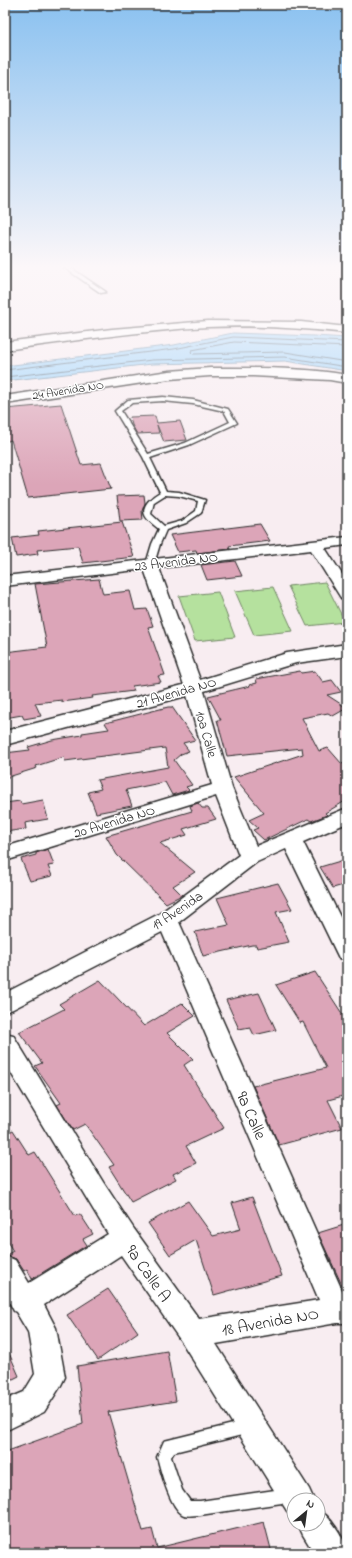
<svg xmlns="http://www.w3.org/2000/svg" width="352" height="1558" font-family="'Indie Flower',sans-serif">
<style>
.green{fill:#b5e19e;stroke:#708664}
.water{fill:#9dd4fc;stroke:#6f90a8}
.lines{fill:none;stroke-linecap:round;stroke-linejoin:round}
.shore{stroke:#596f7f;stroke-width:1}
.building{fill:#dca5b8;stroke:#2b2b2b}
.lane-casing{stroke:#2b2b2b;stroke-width:3}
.street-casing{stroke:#2b2b2b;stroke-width:3}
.secondary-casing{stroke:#2b2b2b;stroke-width:3}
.lane{fill:#fff;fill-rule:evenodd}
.street{fill:#fff;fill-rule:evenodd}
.secondary{fill:#fff;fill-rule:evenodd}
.labels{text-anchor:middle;stroke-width:3;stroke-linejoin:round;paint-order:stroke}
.far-street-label{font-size:12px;fill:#2b2b2b;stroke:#fff}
.street-label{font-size:14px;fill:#2b2b2b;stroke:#fff}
.near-street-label{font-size:17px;fill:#2b2b2b;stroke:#fff}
</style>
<rect width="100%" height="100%" fill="#f8edf1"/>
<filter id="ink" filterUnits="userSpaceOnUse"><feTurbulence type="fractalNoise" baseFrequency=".025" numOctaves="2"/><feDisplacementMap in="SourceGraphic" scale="8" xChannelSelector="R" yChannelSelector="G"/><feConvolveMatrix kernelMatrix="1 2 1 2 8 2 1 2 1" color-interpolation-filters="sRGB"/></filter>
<g filter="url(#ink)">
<!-- green -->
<path class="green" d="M325,582L345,622L307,626L288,586Z
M273,587L293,631L254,635L235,591Z
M218,592L235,637L195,641L179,596Z"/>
<!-- water -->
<path class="water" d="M233,333L315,336L347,338V371L285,361L152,364L5,381V366L174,345Z"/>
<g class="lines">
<!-- shore -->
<path class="shore" d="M347,347L234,342L192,350L191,352L193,354L285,352L347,362
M5,370L174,349L233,337L347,342
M5,377L152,360L285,357L347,367"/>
</g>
<!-- building -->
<path class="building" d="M61,404L81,465L101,463L111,489L28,498L11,440L5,442V409Z
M155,416L157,423L180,421L187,440L164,442L157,425L159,433L137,434L132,425L130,417Z
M144,495L145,503L142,511L143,520L120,521L117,496Z
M122,522L134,557L83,563L78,546L37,550L38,554L16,557L12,538L39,535L38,531Z
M260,524L270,541L229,546L230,549L197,553L196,550L178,552L170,535Z
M235,561L242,576L207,580L201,565Z
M99,579L103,594L130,591L135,610L147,609L153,626L148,627L165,675L158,676L161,682L132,686L134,691L92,696L93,698L62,702V700L35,703L41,716L24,719L22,715L5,718V652L47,647L35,584Z
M300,671L301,673L315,671L323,682L332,680L341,692L327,695L347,708L333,716L328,713L302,718L319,751L328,748L342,764L347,761V800L325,813L327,815L311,821L308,819L264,840L253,830L258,828L249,820L264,813L234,777L303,754L302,748L227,756L217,720H221L208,696L250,686L249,685L257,683L256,679Z
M168,707H172L195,740L183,743L189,751L181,754L174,760L192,785L186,787L189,790L172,795L165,782L126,790L132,806L96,813L88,792L101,789L97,780L168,767L165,748L65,761L64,757L36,766L37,768L5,778V753L30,750L28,747L52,740L82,735V733L109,729L105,723Z
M43,800L48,819L25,823L26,829L5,832V803L20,801L21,804Z
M198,803L202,808H208L216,819L183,829L187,835L160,843L195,872L173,886L182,895L166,903L117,855L106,836L192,811L190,806Z
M48,849L54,865L48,866L52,876L30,881L21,859L36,855V853Z
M347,859V884L333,888L320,867Z
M278,883L292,909L276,912L289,942L257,948L256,945H252L203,956L195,932L229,925L217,898Z
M315,972L343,1015L347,1014V1095L328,1100L342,1128L279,1145L253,1086L326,1068L303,1022L300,1023L276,985Z
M100,980L144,1026L182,1003L195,1016L167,1033L193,1059L184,1065L224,1128L186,1146L196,1163L173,1174L176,1179L131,1202L109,1167L114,1165L85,1124L73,1130L70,1126L57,1105L61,1103L35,1066L42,1063L19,1032L64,1009L59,1004Z
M259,993L276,1030L254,1035L250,1027L239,1029L226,1000Z
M13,1130L29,1155L35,1152L75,1216L80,1214L93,1234L83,1239L87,1245L32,1279L27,1269L24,1271L16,1259L8,1256V1254L13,1251L5,1238V1134Z
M252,1197L282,1276L214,1295L196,1240L170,1255L148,1223L188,1201L213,1236L241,1229L232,1203Z
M347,1224V1296L318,1233Z
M108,1289L138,1332L98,1360L67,1315Z
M5,1344L19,1376L5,1383Z
M167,1351L176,1401L108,1412L143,1531L152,1529L157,1548L264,1522L272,1553H5V1452L83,1424L77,1366Z"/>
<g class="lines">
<!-- lane casing -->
<g class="lane-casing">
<path id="lane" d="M62,266H68L106,292L101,293Z
M163,397L193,400L228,409L237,423L189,445L150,458L166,491L179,492L205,500L201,513L186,523L166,530L160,544L154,564L150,566L146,564L152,544L159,529C155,526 147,520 145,515C141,505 153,496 160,492L143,457L115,411L128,400ZM163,401L193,404L224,411L230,422L185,443L148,454L121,411L132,403ZM165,495L179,496L198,501L196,511L182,521L164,526L151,514L154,502Z
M249,1420L254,1422L256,1427L254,1432L174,1452L171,1457L182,1490L190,1501H200L289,1488L294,1490L296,1495L294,1500L289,1502L200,1515C194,1515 186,1517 182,1514C169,1505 161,1471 157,1457L164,1441Z"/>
</g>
<!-- street casing -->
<g class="street-casing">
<path id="street" d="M208,321L301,322L347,327V333C301,328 254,325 207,327C140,331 72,341 5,350V342L112,329Z
M347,537V545L325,548L347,582V600L341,598L311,550L159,568L203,688L232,788L256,846L347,808V823L303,842L347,931V960L339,958L286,849L257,862L179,922L345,1297H347V1323H337L216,1344L309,1489L314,1500H294V1514L287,1511L183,1344L121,1255L44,1305L56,1328L65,1377L60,1387L44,1412L5,1431V1400L24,1392L35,1374L28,1332L16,1312L14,1311L5,1294V1256L15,1260L29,1283L108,1234L5,1063V1033L13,1035L103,1182L134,1229L199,1319L319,1300L162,932L13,1009L5,1012V993L159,914L239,855L216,796L5,861V847L212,785L185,688L144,569L5,586V576Z
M318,1510C329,1514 347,1541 347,1553H314L303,1535L298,1524H318Z"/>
</g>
<!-- secondary casing -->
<g class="secondary-casing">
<path id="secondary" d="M210,368C255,368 302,367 347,375V383L330,380L253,376H210L169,379L5,404V396L169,371Z
M347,644V656L296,663L201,692L5,745V731L187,684L287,653Z"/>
</g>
<!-- lane -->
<use href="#lane" class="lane"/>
<!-- street -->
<use href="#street" class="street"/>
<!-- secondary -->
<use href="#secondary" class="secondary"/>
</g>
</g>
<!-- sky -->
<linearGradient id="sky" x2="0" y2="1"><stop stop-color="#8ac1f0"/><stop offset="0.55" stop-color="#fcf7f9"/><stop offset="1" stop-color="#fcf7f9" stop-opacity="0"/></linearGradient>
<rect width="352" height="485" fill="url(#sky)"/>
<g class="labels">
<!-- far-street labels -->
<g class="far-street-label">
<text transform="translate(68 390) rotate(-9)" y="4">24 Avenida NO</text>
</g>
<!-- street labels -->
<g class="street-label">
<text transform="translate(176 561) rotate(-7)" y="5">23 Avenida NO</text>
<text transform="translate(176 692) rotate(-16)" y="5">21 Avenida NO</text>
<text transform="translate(207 734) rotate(74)" y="5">10a Calle</text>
<text transform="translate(114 821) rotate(-17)" y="5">20 Avenida NO</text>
<text transform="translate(177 910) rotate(-34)" y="5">19 Avenida</text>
</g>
<!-- near-street labels -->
<g class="near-street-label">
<text transform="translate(252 1115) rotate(66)" y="6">9a Calle</text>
<text transform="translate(149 1273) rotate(55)" y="6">9a Calle A</text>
<text transform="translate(270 1321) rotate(-10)" y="6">18 Avenida NO</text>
</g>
</g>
<!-- margin -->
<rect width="352" height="1558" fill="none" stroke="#fff" stroke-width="20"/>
<rect x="10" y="10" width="332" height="1538" fill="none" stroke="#2b2b2b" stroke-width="1.5" filter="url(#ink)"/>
<!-- north arrow -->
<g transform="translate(306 1512) rotate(29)"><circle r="19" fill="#ffffff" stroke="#aaaaaa"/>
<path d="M0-3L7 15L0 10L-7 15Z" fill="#2b2b2b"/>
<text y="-6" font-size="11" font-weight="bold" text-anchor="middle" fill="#2b2b2b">N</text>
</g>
</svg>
